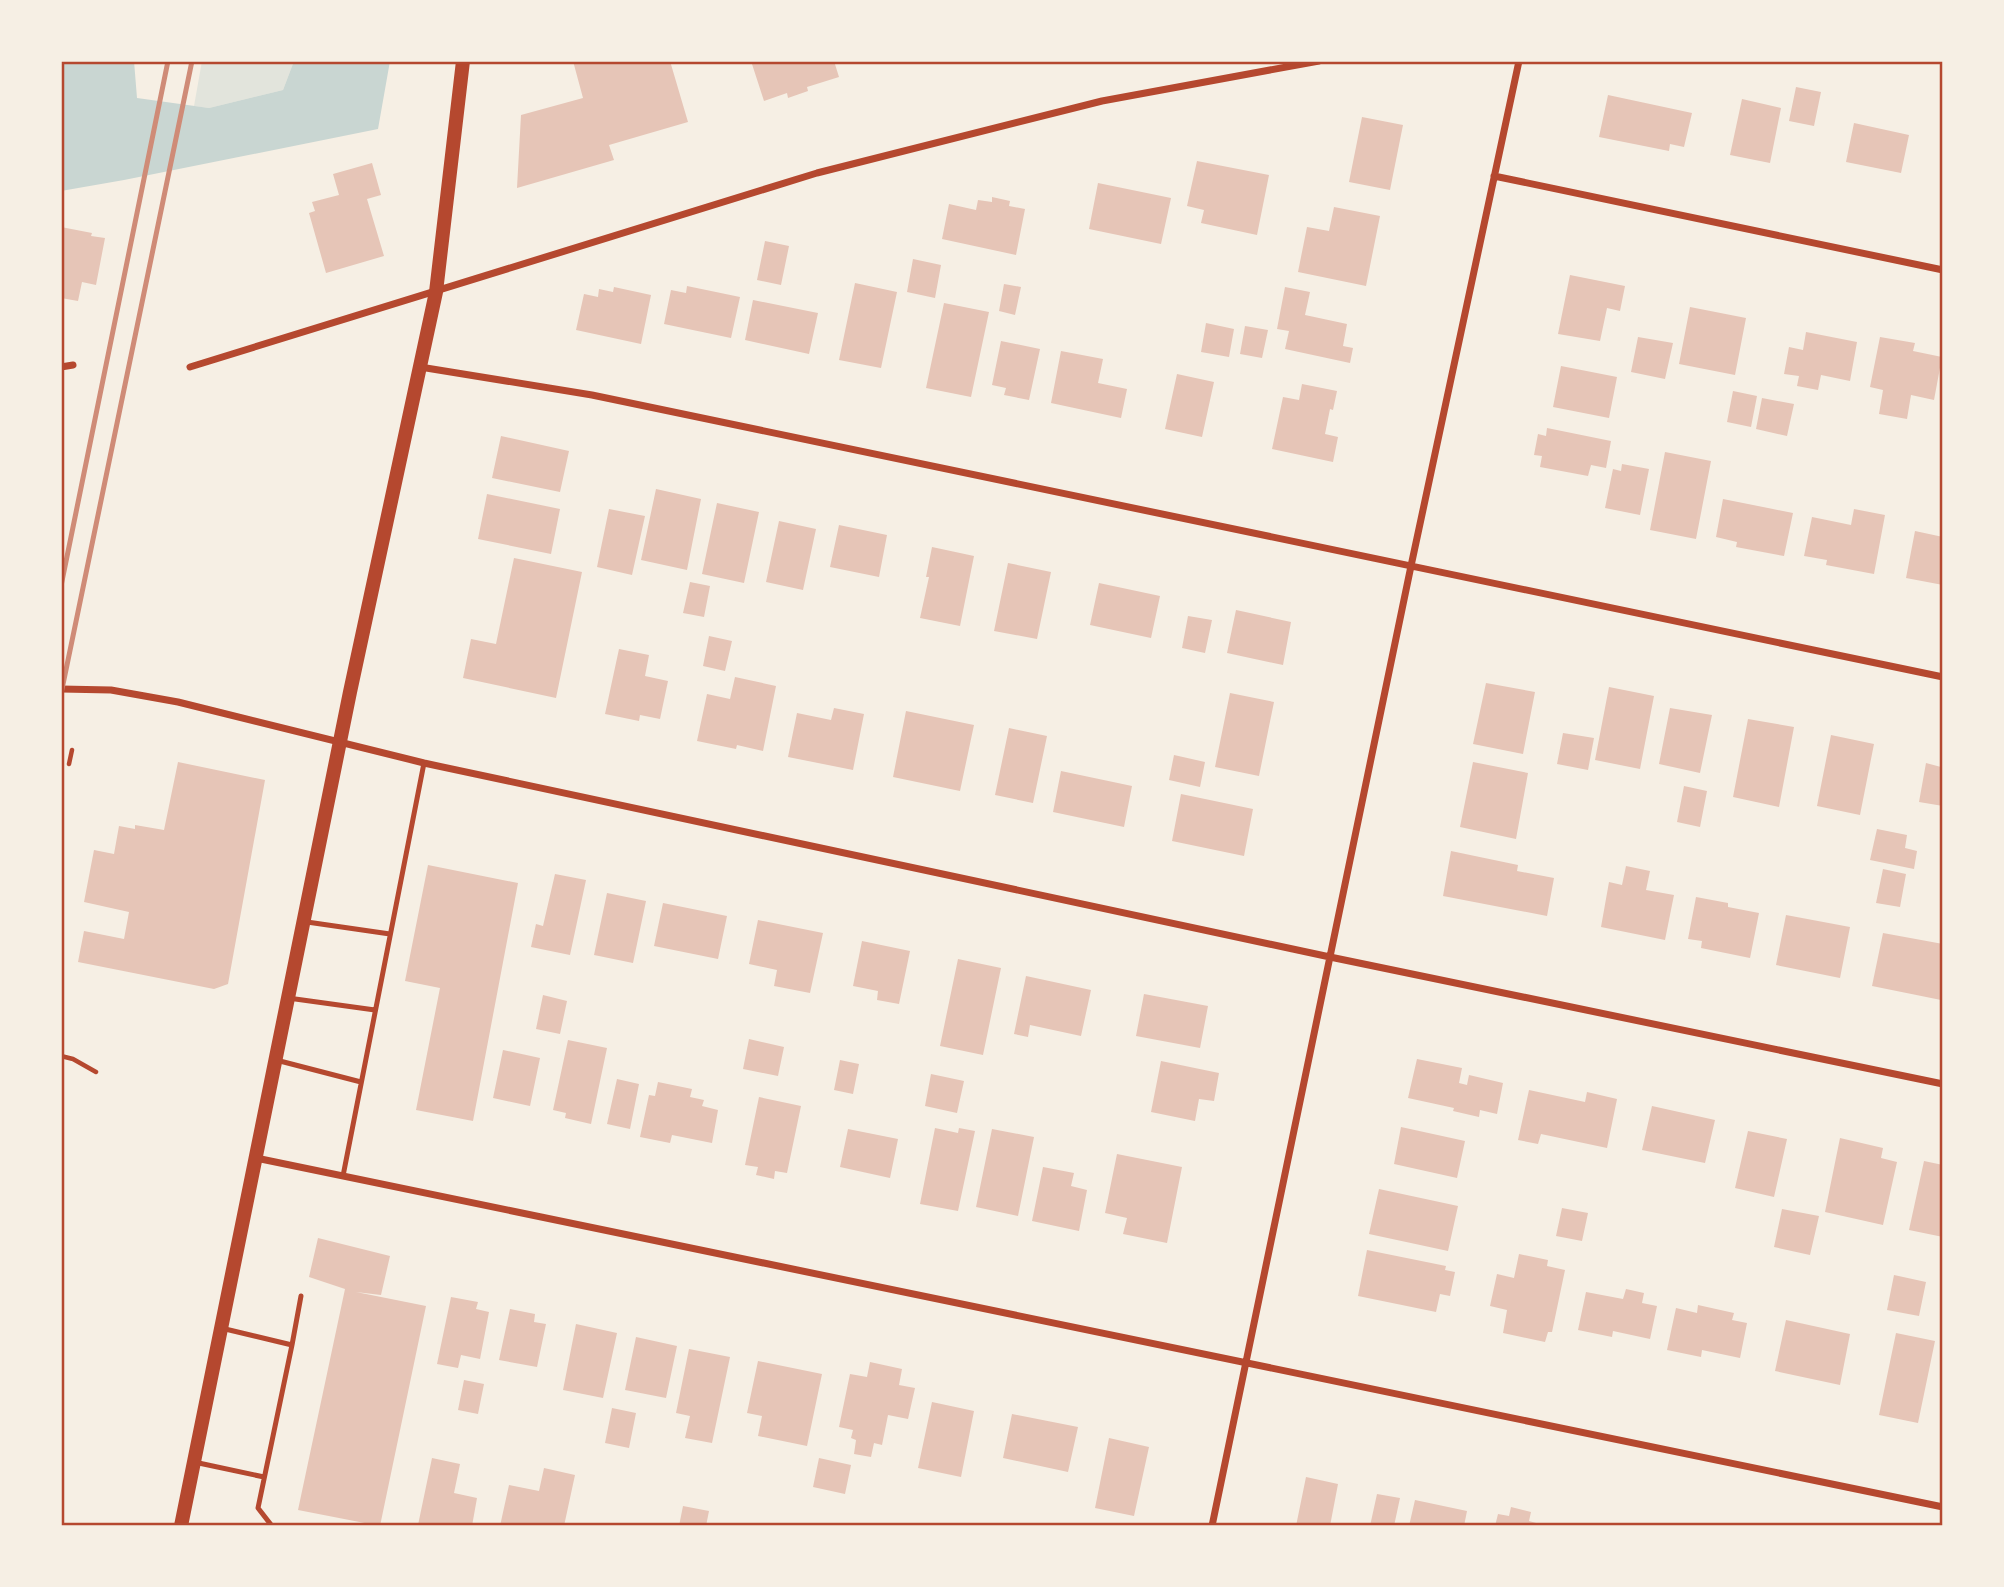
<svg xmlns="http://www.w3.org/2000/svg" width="2004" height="1587" font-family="Overpass,sans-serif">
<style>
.green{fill:#e2e4dc}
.water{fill:#c9d6d2}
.building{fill:#e6c5b7}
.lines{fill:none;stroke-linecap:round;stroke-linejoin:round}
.path{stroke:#b5482f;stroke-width:4.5}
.service{stroke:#b5482f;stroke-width:5}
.minor{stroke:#b5482f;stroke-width:7}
.secondary{stroke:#b5482f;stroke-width:14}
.rail{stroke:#cf8b77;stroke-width:5}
.neatline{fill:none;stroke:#b5482f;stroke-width:2.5}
</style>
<rect width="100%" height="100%" fill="#f6efe4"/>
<!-- green -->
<path class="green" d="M202,61H294L283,90L209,108L194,106Z"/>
<!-- water -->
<path class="water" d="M61,61H134L137,98L209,108L283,90L294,61H390L378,129L124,180L61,191Z"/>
<!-- building -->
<path class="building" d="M573,61H670L688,122L609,145L614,160L517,188L521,115L583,98Z
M751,61H834L839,77L807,87L808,91L788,98L787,93L764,101Z
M1796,87L1821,92L1814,126L1789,121Z
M1608,95L1692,113L1684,147L1670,144L1669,151L1599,137Z
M1742,99L1781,108L1770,163L1730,155Z
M1362,117L1403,125L1390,190L1349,182Z
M1854,123L1909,135L1901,173L1846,162Z
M1197,161L1269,175L1257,235L1201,223L1204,210L1187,206Z
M372,163L381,195L367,199L384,256L326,273L309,213L315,211L312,202L339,195L333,174Z
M1098,183L1171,198L1161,244L1089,229Z
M992,197L1010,201L1009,206L1025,209L1016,255L942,239L949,204L976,210L978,200L992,202Z
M1334,207L1380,216L1366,286L1298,272L1307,227L1329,231Z
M61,227L92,233L91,236L105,238L96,285L82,282L78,301L61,298Z
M765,241L789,246L781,285L757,280Z
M913,259L941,265L935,298L907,292Z
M1570,275L1625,286L1620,311L1607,308L1600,341L1558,334Z
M855,283L897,292L881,368L839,360Z
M1004,284L1021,287L1015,315L999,311Z
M687,286L740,297L731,338L664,324L671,290L686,293Z
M614,287L651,295L641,344L576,330L584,294L598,297L599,289L613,292Z
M1285,287L1310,292L1305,315L1347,324L1343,346L1353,348L1350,363L1285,349L1289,331L1277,329Z
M753,300L818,313L809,354L745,340Z
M944,303L989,312L971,397L926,388Z
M1690,307L1746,318L1735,375L1679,364Z
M1206,323L1234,329L1229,357L1201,352Z
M1245,326L1268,330L1262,358L1240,354Z
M1806,332L1857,342L1850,381L1821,375L1818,390L1797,386L1799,376L1784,374L1789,347L1803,350Z
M1638,337L1673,343L1665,379L1631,372Z
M1880,337L1915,343L1913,351L1942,357L1934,400L1911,395L1907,419L1879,414L1883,390L1870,387Z
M1001,341L1040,349L1029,400L1004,395L1006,388L992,385Z
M1061,351L1103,359L1098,383L1127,389L1121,418L1051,403Z
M1561,366L1617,377L1609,418L1553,407Z
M1177,374L1214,382L1202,437L1165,429Z
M1302,384L1337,391L1333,410L1330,409L1325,434L1338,437L1333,462L1272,449L1283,397L1299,400Z
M1733,391L1757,396L1751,427L1727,422Z
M1762,398L1794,404L1787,436L1756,429Z
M1547,428L1611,441L1606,468L1591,465L1588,476L1540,467L1542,456L1534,455L1538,434L1546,436Z
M501,436L569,451L560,492L492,478Z
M1665,452L1711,461L1696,539L1650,530Z
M1622,464L1649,469L1640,515L1605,508L1613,469L1621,471Z
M656,489L701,499L687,570L641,560Z
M487,494L560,509L551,554L478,539Z
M1723,499L1793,513L1784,556L1736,547L1737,542L1716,537Z
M717,503L759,512L744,583L702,574Z
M609,509L645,516L632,575L597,567Z
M1854,509L1885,515L1874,574L1826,565L1827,560L1804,556L1812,517L1851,525Z
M779,521L816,529L803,590L766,582Z
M839,525L887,535L879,577L830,567Z
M1915,531L1943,537V585L1906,578Z
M932,547L974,556L960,626L920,618L929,577H926Z
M514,558L582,572L556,698L463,678L471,639L496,644Z
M1008,563L1051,572L1037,639L994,631Z
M690,582L710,586L704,617L683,613Z
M1099,583L1160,596L1151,638L1090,625Z
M1236,610L1291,622L1283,665L1227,653Z
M1188,616L1212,620L1205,653L1182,648Z
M709,636L732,641L725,671L703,666Z
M619,649L649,655L645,676L668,681L660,719L640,715L639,721L605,714Z
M735,677L776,686L763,751L737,745L736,749L697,741L707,694L730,699Z
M1486,683L1535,692L1523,754L1473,744Z
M1609,687L1654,696L1640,769L1595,760Z
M1230,693L1274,702L1259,776L1215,767Z
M834,708L864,714L853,770L788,757L797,713L831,720Z
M1670,708L1712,715L1700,773L1659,764Z
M906,711L974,725L960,791L893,777Z
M1748,719L1794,727L1779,807L1733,797Z
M1009,728L1047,736L1033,803L995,795Z
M1563,733L1594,738L1588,770L1557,764Z
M1831,735L1874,744L1860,815L1817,806Z
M1174,755L1205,762L1200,787L1169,780Z
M178,762L265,780L228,984L214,989L78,962L84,931L124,939L129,912L84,902L94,850L114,854L119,826L135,829V825L164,830Z
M1473,762L1528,773L1516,839L1460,827Z
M1942,762L1943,806L1919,802L1926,763L1941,767Z
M1061,771L1132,786L1124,827L1053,812Z
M1684,786L1707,791L1700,827L1677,822Z
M1181,794L1253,809L1244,856L1172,841Z
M1877,829L1907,835L1905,848L1917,851L1914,869L1870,860Z
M1451,851L1518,865L1517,871L1554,878L1547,916L1443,896Z
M428,865L518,883L473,1121L416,1110L440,988L405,981Z
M1626,866L1650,871L1646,890L1674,895L1665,940L1601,927L1609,882L1622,885Z
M1883,869L1906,874L1900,907L1876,903Z
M555,874L586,880L570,955L531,947L536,924L543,926Z
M607,893L646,901L633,963L594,955Z
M1696,897L1728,903V907L1759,913L1750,958L1701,948L1702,941L1688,939Z
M663,903L727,916L718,959L654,946Z
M1786,915L1850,927L1840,978L1776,965Z
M758,920L823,933L810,993L774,986L777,970L749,964Z
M1883,933L1943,944V989L1941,1000L1872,986Z
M862,941L910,951L899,1004L877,1000L878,991L853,986Z
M958,959L1001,968L983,1055L940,1046Z
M1026,976L1091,990L1081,1036L1030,1025L1028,1037L1014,1034Z
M1144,994L1208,1006L1200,1048L1136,1036Z
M543,995L567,1001L560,1034L536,1029Z
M749,1039L784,1047L778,1076L743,1069Z
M568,1040L607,1048L591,1124L565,1118L566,1113L553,1110Z
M503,1050L540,1058L530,1106L493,1098Z
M1417,1059L1462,1068L1459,1083L1467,1085L1469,1075L1503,1083L1497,1114L1480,1110L1479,1117L1453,1111L1454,1108L1408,1098Z
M840,1060L859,1064L853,1094L834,1090Z
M1161,1061L1219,1073L1214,1101L1199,1099L1195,1121L1151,1112Z
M931,1074L964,1081L957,1113L925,1106Z
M617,1079L639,1084L630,1129L607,1124Z
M658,1082L692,1089L690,1097L704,1100L702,1106L718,1110L712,1143L672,1135L670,1143L640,1137L649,1095L655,1096Z
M1529,1090L1585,1102L1587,1092L1617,1099L1607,1148L1541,1134L1538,1144L1518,1140Z
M759,1097L801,1106L787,1173L775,1171L774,1179L756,1175L758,1167L745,1165Z
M1652,1106L1715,1120L1705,1163L1642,1150Z
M1401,1127L1465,1141L1457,1178L1394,1164Z
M935,1128L958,1133L959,1128L975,1131L958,1211L920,1204Z
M848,1129L898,1139L890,1178L840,1167Z
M992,1129L1034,1137L1018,1216L976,1207Z
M1748,1131L1787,1139L1774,1197L1735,1188Z
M1840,1138L1883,1148L1881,1158L1897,1162L1883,1225L1825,1212Z
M1117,1154L1182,1167L1167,1243L1123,1234L1127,1218L1105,1213Z
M1924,1161L1943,1165V1237L1909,1230Z
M1043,1167L1074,1173L1071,1186L1087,1190L1079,1231L1032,1221Z
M1379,1189L1458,1206L1448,1251L1369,1234Z
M1562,1208L1588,1213L1582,1241L1556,1236Z
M1782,1209L1819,1216L1810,1255L1774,1247Z
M318,1238L390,1256L381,1295L356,1292L426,1306L380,1526L298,1510L345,1289L309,1277Z
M1367,1250L1446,1266L1445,1270L1455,1272L1450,1296L1440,1294L1436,1312L1358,1296Z
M1519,1254L1548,1260L1547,1266L1565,1270L1552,1332H1548L1545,1342L1503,1333L1507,1310L1490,1306L1497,1274L1514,1278Z
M1894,1275L1926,1282L1919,1316L1887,1310Z
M1626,1289L1644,1293L1642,1303L1657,1306L1650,1339L1613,1331L1612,1337L1578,1330L1586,1292L1623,1299Z
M451,1297L478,1302L476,1309L489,1312L480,1359L461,1355L458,1368L437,1364Z
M1698,1305L1734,1313L1732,1320L1747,1323L1740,1358L1702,1350L1701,1357L1667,1350L1676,1308L1697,1313Z
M510,1309L535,1314L534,1322L546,1324L537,1367L499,1360Z
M1786,1320L1850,1334L1840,1385L1775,1371Z
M576,1324L617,1333L603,1398L563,1390Z
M1896,1333L1935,1341L1918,1423L1879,1415Z
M636,1337L677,1346L666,1398L625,1390Z
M689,1349L730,1357L712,1443L685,1438L690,1416L676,1413Z
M758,1361L822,1374L807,1446L758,1436L762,1416L747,1413Z
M870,1362L902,1369L899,1385L915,1388L908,1419L888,1415L882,1445L874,1443L871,1457L854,1454L856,1440L851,1438L853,1430L839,1427L850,1374L867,1377Z
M464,1380L484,1384L478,1414L458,1410Z
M932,1402L974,1411L961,1477L918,1468Z
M612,1408L636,1413L629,1448L605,1443Z
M1012,1414L1078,1427L1068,1472L1003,1458Z
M1109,1438L1149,1447L1134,1516L1095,1508Z
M432,1458L460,1464L454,1493L477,1498L472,1526L418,1525Z
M819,1458L851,1465L845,1494L813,1487Z
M544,1468L575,1475L564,1526H500L509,1485L539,1491Z
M1306,1477L1338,1484L1330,1526H1296Z
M1377,1494L1400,1498L1394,1526H1370Z
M1415,1500L1467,1511L1464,1526H1409Z
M683,1506L709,1511L706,1526H679Z
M1511,1507L1531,1512L1529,1521L1547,1526H1495L1498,1514L1509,1516Z"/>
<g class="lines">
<!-- path -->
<path class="path" d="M69,764L72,750
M61,1056L73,1059L96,1072"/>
<!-- service -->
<path class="service" d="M307,922L390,934
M288,998L375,1010
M276,1060L361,1082
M343,1176L424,763
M221,1328L292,1345L258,1508L272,1526
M292,1345L301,1296
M194,1462L264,1477"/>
<!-- minor -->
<path class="minor" d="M1494,176L1943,270
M61,367L73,365
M190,367L817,173L1102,101L1319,61
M420,367L592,395L1943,677
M61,689L111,690L178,702L424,763L1330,957L1943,1084
M256,1158L1943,1507
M1212,1526L1411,566L1519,61"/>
<!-- secondary -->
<path class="secondary" d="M181,1526L350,692L436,292L463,61"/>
<!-- rail -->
<path class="rail" d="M61,586L168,61
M61,694L192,61"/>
</g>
<!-- border -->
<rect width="2004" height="1587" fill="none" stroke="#f6efe4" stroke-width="126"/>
<rect x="63" y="63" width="1878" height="1461" class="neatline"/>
</svg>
